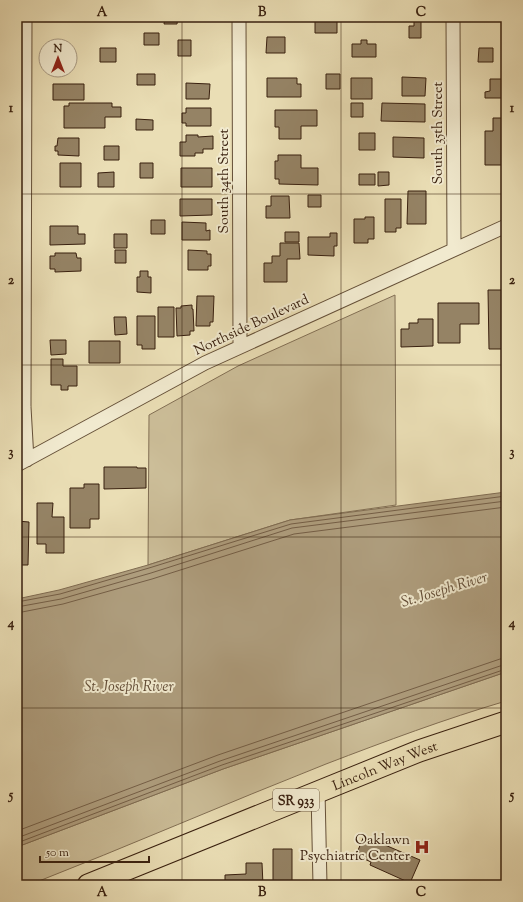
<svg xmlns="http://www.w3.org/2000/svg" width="523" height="902" font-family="'Sorts Mill Goudy',serif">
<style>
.green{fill:#ccbe99;stroke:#826f54}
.water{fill:#ae9d7d;stroke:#7f6b51}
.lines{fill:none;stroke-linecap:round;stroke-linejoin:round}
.shore{stroke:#745e46;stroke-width:1}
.building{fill:#958365;stroke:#39200f}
.street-casing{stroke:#655038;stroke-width:15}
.primary-casing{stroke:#39200f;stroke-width:23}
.street{stroke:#f1eacf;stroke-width:13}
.primary{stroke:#eadeb5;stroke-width:21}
.grid{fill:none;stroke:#39200f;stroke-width:1;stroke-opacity:0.55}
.labels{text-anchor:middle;stroke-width:4;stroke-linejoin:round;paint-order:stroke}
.shield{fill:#f1eacf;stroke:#705d49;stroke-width:1}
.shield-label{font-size:13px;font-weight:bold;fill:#39200f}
.street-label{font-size:14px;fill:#39200f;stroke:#f1eacf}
.poi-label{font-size:14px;fill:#39200f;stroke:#f1eacf;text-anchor:end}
.water-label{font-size:15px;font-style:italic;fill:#624c36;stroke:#f1eacf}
.neatline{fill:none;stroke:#39200f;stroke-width:1.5}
.grid-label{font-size:13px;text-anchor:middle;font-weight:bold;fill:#39200f}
</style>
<rect width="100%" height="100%" fill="#eadeb5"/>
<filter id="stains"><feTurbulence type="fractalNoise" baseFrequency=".005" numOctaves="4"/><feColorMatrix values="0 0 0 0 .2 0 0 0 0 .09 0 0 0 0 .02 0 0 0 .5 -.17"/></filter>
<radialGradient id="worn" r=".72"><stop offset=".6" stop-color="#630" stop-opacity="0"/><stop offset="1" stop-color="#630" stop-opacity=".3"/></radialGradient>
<!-- green -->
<path class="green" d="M395,295L396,505L290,520L148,565L149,415L238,366Z
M506,672V701C445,719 386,741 326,764C227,803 129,846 29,885H17V847L223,769Z"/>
<!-- water -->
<path class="water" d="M506,492V672L223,769L17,847V599L59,590L148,565L290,520Z"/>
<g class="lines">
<!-- shore -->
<path class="shore" d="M17,602L60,594L149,568L291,524L506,496
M17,607L61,599L151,573L292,528L506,501
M17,613L63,604L152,579L294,534L506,507
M17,831L218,755L500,659L506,658
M17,838L220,761L506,664
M17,843L222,765L506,669"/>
</g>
<!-- building -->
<path class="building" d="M141,17H159V18H141Z
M165,17H178L177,24H164Z
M195,17H214V19H195Z
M315,17H337V33H315Z
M384,17H402V18L384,19Z
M410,17H426V19H421V38H409V26H414V18Z
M503,30H506V44H503Z
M144,33H159V45H144Z
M267,37H285V53H266Z
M178,40H191V56H178Z
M361,40H367V44H376V57H352V44H361Z
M100,48H116V62H100Z
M479,48H493V62H478Z
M137,74H155V85H137Z
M326,74H340V89H326Z
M402,77L426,78L425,96H402Z
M267,78H297V84H301V97H267Z
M351,78H372V99H351Z
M490,79H506V98H485V92L490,91Z
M186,83L210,84L209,99H186Z
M53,84H84V100H53Z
M69,103H112V107H121V117H105V128H64V106H69Z
M351,103H363V117H351Z
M382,103L425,104V122L381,121Z
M186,108H211V126H186V123H182V113H186Z
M275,110H317V126H301V139H279V127H275Z
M493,118H506L505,165H485V131H493Z
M136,119L153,120V130H136Z
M359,133H375V150H359Z
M186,135H198V137L213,136V149H203V153H195V156H180V142H186Z
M393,137L424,138V158L393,157Z
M58,138H79V156L58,155V151H55V146H57Z
M104,146H119V160H104Z
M278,155H301V168H318V185L279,184V179H275V161H278Z
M60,163H81V187H60Z
M140,163H153V178H140Z
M181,168H212V187H181Z
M114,172V187H98V173Z
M378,172H389V185L378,186Z
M359,174H375V185H359Z
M408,191H426V224H407Z
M308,195H321V207H308Z
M271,196H289L290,218H266V206H271Z
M180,199H212V215L180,216Z
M385,199H401V228H396V232H385Z
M365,217H374V239H368V243H354V219H365Z
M151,220H165V234H151Z
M182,222L206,223V231L210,230V240H182Z
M50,226H78V234H85V244L50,245Z
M285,232H299V242H285Z
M330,233H337V246H334V256L308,255V237H330Z
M114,234H127V248H114Z
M280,243H299L300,259H287V282H264V263H272V256H280Z
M115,250H126V263H115Z
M188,250L207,251V254H211V266H208V270H188Z
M55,253H76L77,258H81V271L55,272V269H50V256H55Z
M140,271H148V277H151V293L137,292V277H140Z
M488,290H502V324H506V349H489Z
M197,296H214L213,322H210V326H196Z
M438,303H479V324H460V343H438Z
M192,305V309H193L194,331H190V335L177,336L176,308H181V306Z
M158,307H174V337H158Z
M137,316H155V349H142V345H137Z
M114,317H126L127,334L115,335Z
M418,319H433V346L401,347V329H409V323H418Z
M50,340H66V354L51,355Z
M89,341H120V363H89Z
M51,359H63V366H77V386H68V390H61V385H51Z
M104,467H137V468H146V488L104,489Z
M84,484H99V519H90V528H70V488H84Z
M37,503H53L52,517H64V553H46V544H37Z
M17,521L29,522L28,565H17Z
M364,836L420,860L410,883L370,865L371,862L356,855Z
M273,849H292V881H273Z
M246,863H262L263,885H225V875L246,874Z
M192,883H212V885H192Z"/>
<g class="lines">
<!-- street casing -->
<g class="street-casing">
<path id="street" d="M25,17L24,407L27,460
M239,17L240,346
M453,17L454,249
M17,465L205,363L506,226
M318,791L320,885"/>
</g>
<!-- primary casing -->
<g class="primary-casing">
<g id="primary">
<path id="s1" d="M88,885L419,751L506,722"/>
</g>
</g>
<!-- street -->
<use href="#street" class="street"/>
<!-- primary -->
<use href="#primary" class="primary"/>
</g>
<!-- grid -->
<path class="grid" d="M182,17V885M341,17V885M17,194H506M17,365H506M17,537H506M17,708H506"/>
<!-- icons -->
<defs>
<g id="hospital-bare" transform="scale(1.2)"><path d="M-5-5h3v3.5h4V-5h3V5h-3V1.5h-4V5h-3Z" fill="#8f2418" stroke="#f1eacf" stroke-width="2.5" paint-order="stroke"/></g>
</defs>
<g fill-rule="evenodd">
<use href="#hospital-bare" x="422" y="847"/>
</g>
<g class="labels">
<!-- shield labels -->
<rect class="shield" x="273" y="789" width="46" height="22" rx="3"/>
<g class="shield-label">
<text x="296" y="805">SR 933</text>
</g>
<!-- street labels -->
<g class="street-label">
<text transform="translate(437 133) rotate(-90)" y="5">South 35th Street</text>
<text transform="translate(223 181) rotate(-90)" y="5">South 34th Street</text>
<text transform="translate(251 324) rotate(-25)" y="5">Northside Boulevard</text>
<text dy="5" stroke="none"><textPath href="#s1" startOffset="320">Lincoln Way West</textPath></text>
</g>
<!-- poi labels -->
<g class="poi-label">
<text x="410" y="844">Oaklawn<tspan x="410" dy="16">Psychiatric Center</tspan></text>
</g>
<!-- water labels -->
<g class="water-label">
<text transform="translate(444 589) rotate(-17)" y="5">St. Joseph River</text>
<text x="129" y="691">St. Joseph River</text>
</g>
</g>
<!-- margin -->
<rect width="523" height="902" fill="none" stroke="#eadeb5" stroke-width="44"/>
<!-- north arrow -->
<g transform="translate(58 58)"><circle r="19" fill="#f1eacf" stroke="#a79982"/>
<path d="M0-3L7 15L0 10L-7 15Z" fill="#8f2418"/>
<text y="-6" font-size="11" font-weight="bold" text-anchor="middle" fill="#39200f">N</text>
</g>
<!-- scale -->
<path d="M40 856v6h109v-6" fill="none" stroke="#39200f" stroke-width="2"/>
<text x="46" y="856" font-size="12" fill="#39200f" stroke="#f1eacf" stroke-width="3" paint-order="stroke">50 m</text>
<rect x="22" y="22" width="479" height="858" class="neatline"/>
<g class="grid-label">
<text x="102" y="16">A</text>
<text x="262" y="16">B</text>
<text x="421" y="16">C</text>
<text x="11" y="112">1</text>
<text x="512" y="112">1</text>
<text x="11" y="284">2</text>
<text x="512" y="284">2</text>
<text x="11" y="456">3</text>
<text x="512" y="456">3</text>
<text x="11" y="627">4</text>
<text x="512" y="627">4</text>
<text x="11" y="799">5</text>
<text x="512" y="799">5</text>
<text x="102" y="896">A</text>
<text x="262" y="896">B</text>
<text x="421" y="896">C</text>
</g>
<rect width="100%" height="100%" filter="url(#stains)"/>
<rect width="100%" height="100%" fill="url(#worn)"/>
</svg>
